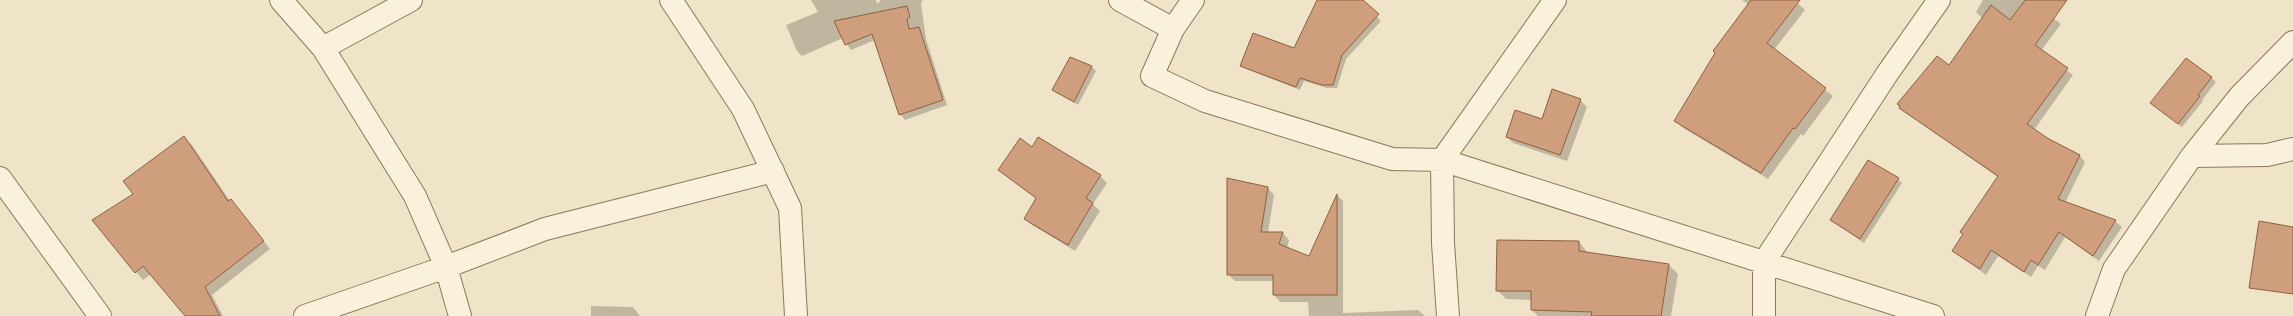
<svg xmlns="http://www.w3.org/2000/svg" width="2293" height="316" font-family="'Times New Roman',serif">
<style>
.shadow{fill:#0003}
.building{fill:#cf9f7d;stroke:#8d5f41}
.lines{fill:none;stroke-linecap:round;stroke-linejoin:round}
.minor-casing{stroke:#8d765c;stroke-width:24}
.minor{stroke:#faf1dc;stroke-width:22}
</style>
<rect width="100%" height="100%" fill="#f0e4c8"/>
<!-- shadow -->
<path class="shadow" d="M811,0H876L877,4L881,0H923L921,3L926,39L947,105L905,120L900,114L875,40L851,50L843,38L802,56L797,51L786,25L818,12Z
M1318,0H1339L1377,17L1381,21L1346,59L1337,88H1327L1304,81L1300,90L1246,69L1241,65L1295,50Z
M1742,0H1794L1805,10L1774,50L1833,96L1803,136L1801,134L1768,179L1683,128L1676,121L1749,5Z
M1983,0H2030L2061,24L2041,51L2073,75L2034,130L2048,140L2079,155L2085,162L2065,203L2115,221L2122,227L2099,261L2065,237L2045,270L2038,266L2031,277L1998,256L1986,275L1953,251L1999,178L1900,108L1950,67L1983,19L1976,12Z
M1092,67L1096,71L1078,105L1053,90Z
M2211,77L2216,82L2202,100L2203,101L2182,127L2151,103Z
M1580,100L1587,107L1567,161L1513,143L1507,137Z
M184,138L192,145L230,201L238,208L270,249L212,295L223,316H189L151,274L143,280L136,272L93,220L134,194Z
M1033,149L1100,176L1107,183L1093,204L1100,211L1075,251L1032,225L1025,218L1037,199L999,170Z
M1898,179L1902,183L1864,243L1831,220Z
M1268,188L1274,195L1268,233H1283L1289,240L1287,248L1310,257L1337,195L1343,201V313L1418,310L1425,316H1309L1308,302H1280L1274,295V281H1235L1228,274Z
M1579,242L1588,253L1669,265L1678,274L1671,316H1538L1532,310V300L1506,299L1497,290Z
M591,306L633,307L640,316H591Z"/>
<!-- building -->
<path class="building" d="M1317,0H1363L1379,14L1342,55L1333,85H1322L1300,78L1296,87L1240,66L1253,33L1294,48Z
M1751,0H1800L1767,43L1826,88L1795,129L1793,128L1761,173L1674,121L1715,53L1713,51Z
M2025,0H2067L2035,45L2068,68L2027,124L2049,139L2080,155L2058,199L2116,220L2093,256L2059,232L2038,265L2031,260L2024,272L1991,250L1980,269L1952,251L1963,234L1960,232L1998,176L1899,108L1900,106L1897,104L1937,56L1949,65L1991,5L2010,20Z
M907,6L910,17L907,19L909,29L919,27L943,100L899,115L872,34L845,45L834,21Z
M1070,57L1092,66L1074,102L1052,90Z
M2186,58L2212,77L2198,95L2200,96L2178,124L2150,103Z
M1552,89L1581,99L1560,155L1506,137L1515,110L1542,119Z
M184,136L228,201L231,199L264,241L205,287L220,316H185L143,266L135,273L92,220L133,194L123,181Z
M1038,137L1101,175L1086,198L1093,203L1068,245L1024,219L1036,198L998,170L1020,138L1032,147Z
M1868,160L1899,178L1860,239L1830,220Z
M1227,178L1268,187L1261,232H1283L1279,244L1309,256L1337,194V295H1273V275H1227Z
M2259,221L2293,227V294L2249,288Z
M1497,240L1579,241V251L1669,264L1661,316H1591L1592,312L1531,310V291H1496Z"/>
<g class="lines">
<!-- minor casing -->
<g class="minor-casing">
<path id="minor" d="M281,0L323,48L415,196L446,267L460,316
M671,0L743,109L790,208L796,316
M1120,0L1173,29
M1193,0L1173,29L1152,76L1205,101L1392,159L1442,160L1933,316
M323,48L411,0
M2192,156L2267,155L2293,149
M0,178L100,316
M305,316L446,267L545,229L773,171
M1448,316L1443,243L1442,160L1555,0
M1764,316V262L1887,74L1939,0
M2097,316L2114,269L2192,156L2239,97L2293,42"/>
</g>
<!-- minor -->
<use href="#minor" class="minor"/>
</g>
</svg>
